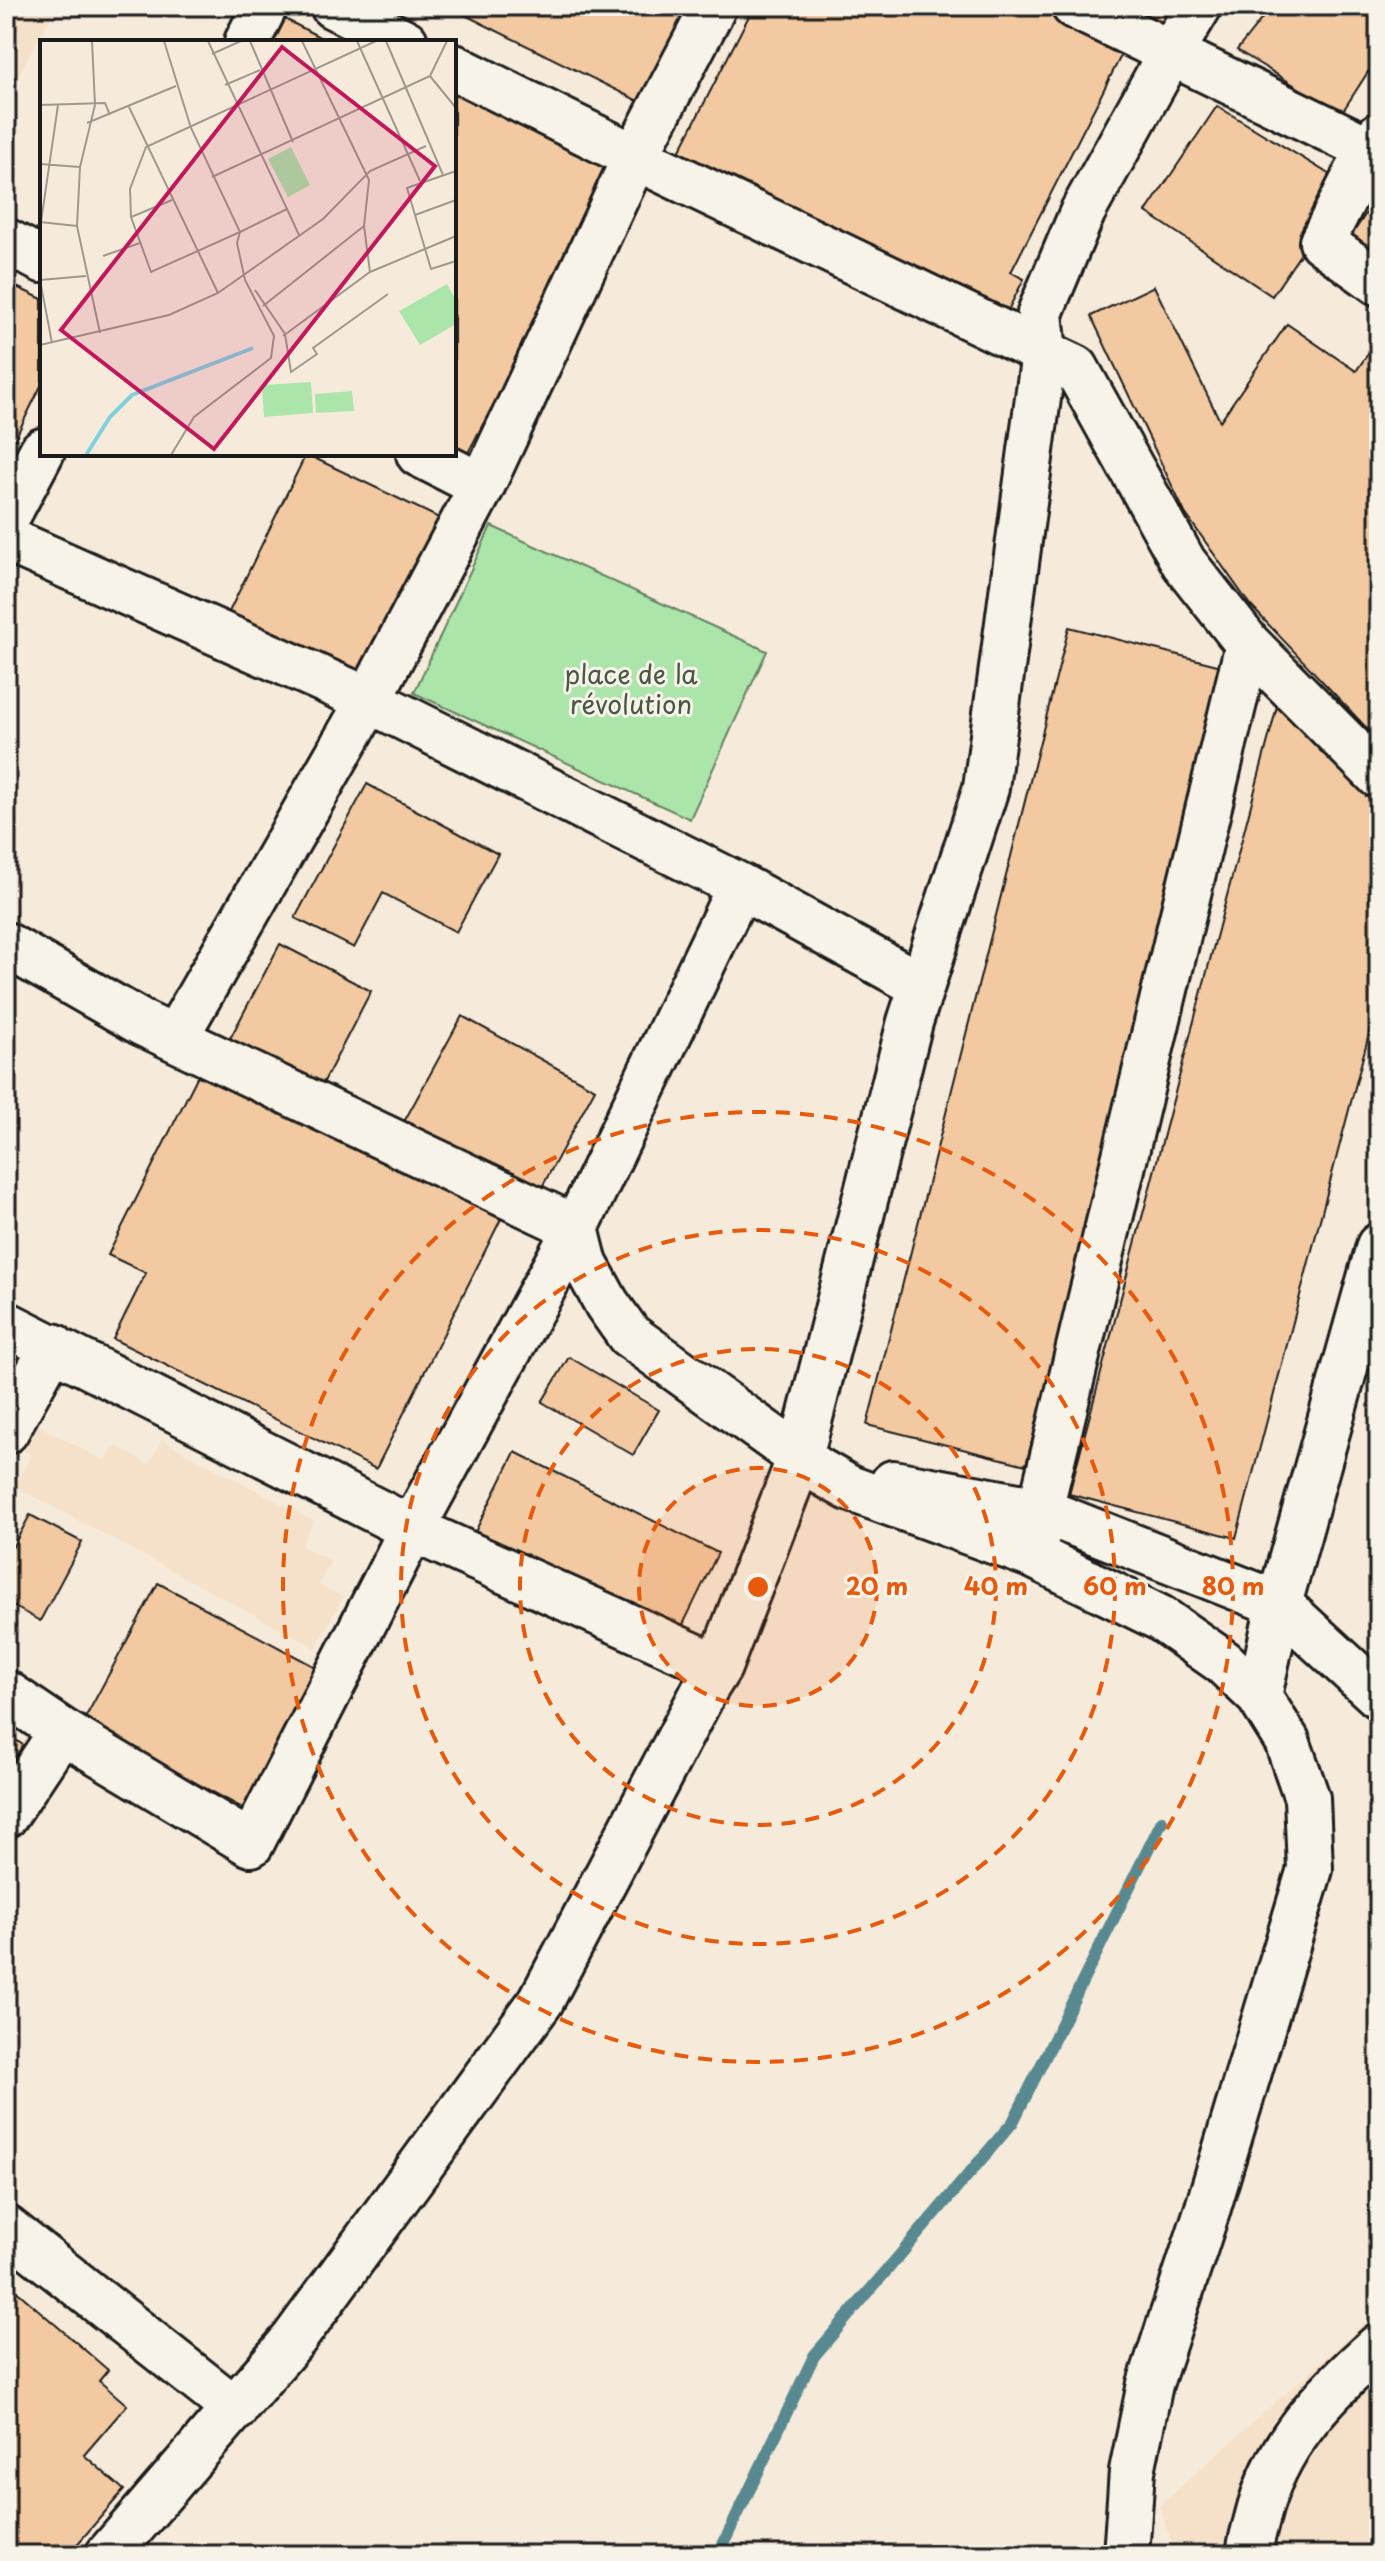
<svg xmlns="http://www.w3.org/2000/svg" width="1385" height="2561" font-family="'Playpen Sans',sans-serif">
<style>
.built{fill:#f5e1c9}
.green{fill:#ace5a9;stroke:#648062;stroke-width:2}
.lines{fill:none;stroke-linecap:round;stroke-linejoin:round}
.stream{stroke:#598890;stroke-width:12}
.building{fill:#f2c9a1;stroke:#1c1c1c;stroke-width:2}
.minor-casing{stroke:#1c1c1c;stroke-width:50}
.minor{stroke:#f7f3e8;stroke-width:44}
.ring{fill:none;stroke:#e8590c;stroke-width:4;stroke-dasharray:14 10}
.labels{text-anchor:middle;stroke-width:6;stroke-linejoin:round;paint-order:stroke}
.park-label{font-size:26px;fill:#475846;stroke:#f7f3e8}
.inset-river{fill:none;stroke:#81d0de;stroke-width:4}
.inset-road{fill:none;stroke:#9f988e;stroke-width:2}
.view{fill:#c2185b;fill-opacity:0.15;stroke:#c2185b;stroke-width:4}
.inset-edge{fill:none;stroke:#1c1c1c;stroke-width:4}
.centre{fill:#e8590c;stroke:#f7f3e8;stroke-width:4}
.ring-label{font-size:24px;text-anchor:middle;font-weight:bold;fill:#e8590c;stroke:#f7f3e8;stroke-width:6;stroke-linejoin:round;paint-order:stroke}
</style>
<rect width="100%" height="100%" fill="#f6ebda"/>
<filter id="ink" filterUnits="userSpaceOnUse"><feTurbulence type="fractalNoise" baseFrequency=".0125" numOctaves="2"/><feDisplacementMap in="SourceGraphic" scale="16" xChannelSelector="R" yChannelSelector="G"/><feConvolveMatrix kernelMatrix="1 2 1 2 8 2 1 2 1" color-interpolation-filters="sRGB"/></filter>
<g filter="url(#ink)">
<!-- built -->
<path class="built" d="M6,6H57L6,97Z
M38,1425L105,1461L114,1445L149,1464L162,1440L314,1521L301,1545L331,1561L319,1584L343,1597L316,1648L14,1486L31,1455L24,1450Z
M1379,2310V2555H1176L1159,2506Z"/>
<!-- green -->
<path class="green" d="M491,526L767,651L690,819L414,693Z"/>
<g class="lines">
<!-- stream -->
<path class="stream" d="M718,2555L814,2356L1013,2122L1162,1821"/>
</g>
<!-- building -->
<path class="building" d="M447,6H693L644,104Z
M754,6H1048L1126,46L1011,272L1024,279L1002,322L677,156Z
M1122,6H1180L1167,30Z
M1272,6H1379V79L1368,72L1341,114L1237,50Z
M285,19L329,42H273Z
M454,83L617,166L467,455L454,448Z
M1217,106L1347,185L1272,296L1146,212Z
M1379,194V272L1343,248Z
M6,282L42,299V384L6,457Z
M1154,286L1220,421L1287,324L1356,371L1372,348L1379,352V741L1250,605L1185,513L1091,316Z
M306,454L439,518L359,682L226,618Z
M1069,627L1229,668L1026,1465L867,1425Z
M1280,695L1379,788V996L1236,1538L1069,1494Z
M367,784L498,854L456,932L383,893L354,948L295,918Z
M280,944L371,991L317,1095L225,1048Z
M462,1016L595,1089L534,1202L400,1129Z
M200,1071L501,1219L376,1469L113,1339L146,1273L108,1255Z
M569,1357L659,1410L633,1455L542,1402Z
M515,1452L718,1553L676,1639L472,1538Z
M30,1515L82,1542L40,1621L6,1602V1559Z
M158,1583L321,1670L246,1810L83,1722Z
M6,1733L23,1745L6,1771Z
M6,2282L108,2370L99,2381L127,2405L84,2455L124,2490L68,2555H6Z"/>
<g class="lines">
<!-- minor casing -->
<g class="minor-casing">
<path id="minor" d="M333,6L405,42
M1074,6L1369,149
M247,42L265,6
M454,67L635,157L1076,368L1184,563L1248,644L1379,776
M1379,135L1369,149L1322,242L1379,283
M6,241L42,260
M419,454L482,486
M6,519L42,451
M6,539L369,700L740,886L576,1228L585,1264L607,1304L629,1335L816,1469L849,1488L1034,1556L1160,1618L1223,1662L1259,1696L1287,1741L1307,1798L1310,1869L1207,2211L1150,2384L1132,2471L1126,2555
M740,886L922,986
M6,945L142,1023L576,1228L412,1529L251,1844L62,1731L6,1693
M175,1038L369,700L482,486L635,157L714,6
M6,1324L412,1529L719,1667
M6,1431L53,1346
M893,1483L1040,1510L1279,1604L1379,1696
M1034,1556L1040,1510L1248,644
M1259,1696L1279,1604L1379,1246
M6,1815L62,1731
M6,2228L235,2409
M108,2555L294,2339L541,2001L705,1689L719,1667L800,1457L910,1022L986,788L1044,353L1040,313L1083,211L1170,54L1199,6
M1249,2555C1250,2543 1254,2531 1257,2519C1275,2445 1323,2395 1379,2346"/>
</g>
<!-- minor -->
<use href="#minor" class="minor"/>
</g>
</g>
<!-- distance rings -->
<circle cx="758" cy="1587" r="119" fill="#e8590c" fill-opacity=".12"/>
<g class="ring">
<circle cx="758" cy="1587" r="119"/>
<circle cx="758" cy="1587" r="238"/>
<circle cx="758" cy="1587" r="357"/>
<circle cx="758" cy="1587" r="475"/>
</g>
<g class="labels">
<!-- park labels -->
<g class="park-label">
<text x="631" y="684">place de la<tspan x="631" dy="30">révolution</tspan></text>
</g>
</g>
<!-- overview -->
<g transform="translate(40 40)">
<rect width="416" height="416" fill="#f6ebda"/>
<path d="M251,107L270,145L248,157L228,119ZM407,244L416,260V284L380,305L359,271ZM271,342L273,373L224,377L222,345ZM312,351L314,371L276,373L275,354Z" fill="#ace5a9"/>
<path class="inset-river" d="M46,415L70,377L92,355L213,308"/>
<path class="inset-road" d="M52,1L55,65L40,127L37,186L60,293M124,1L151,88L200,192L111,232L91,177L132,160M210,1L253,102M262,1L329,140L324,186L330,232M317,1L380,141M346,1L403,135M172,14L201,1M390,36L416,68M185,45L220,30M0,65L65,63L70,75M89,67L178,253M47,83L136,46M0,124L40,127M416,131L367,148L391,229L416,221M172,137L390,36L407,1M247,169L259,195M375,175L416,160M91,177L90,149L106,107L336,1M0,182L37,186M63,216L100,203M0,240L46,236M215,250L245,294L251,332L277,314L273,308L348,254M223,266L324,186M243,296L330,232L416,196M12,303L0,240L1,182L18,65M0,305L129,275L178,253L283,179L330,131L386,106M131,415L154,377L231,318L234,296L205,240L197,203L200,192L247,169L168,1"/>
<path class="view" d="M242,7L395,126L174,409L21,290Z"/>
<rect width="416" height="416" class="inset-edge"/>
</g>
<circle cx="758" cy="1587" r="12" class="centre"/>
<g class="ring-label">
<text x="877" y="1595">20 m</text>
<text x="996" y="1595">40 m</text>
<text x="1115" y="1595">60 m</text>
<text x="1233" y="1595">80 m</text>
</g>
<!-- margin -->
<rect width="1385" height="2561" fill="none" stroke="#f7f3e8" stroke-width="32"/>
<rect x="16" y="16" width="1353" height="2529" fill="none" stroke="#1c1c1c" stroke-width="3" filter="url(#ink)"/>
</svg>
